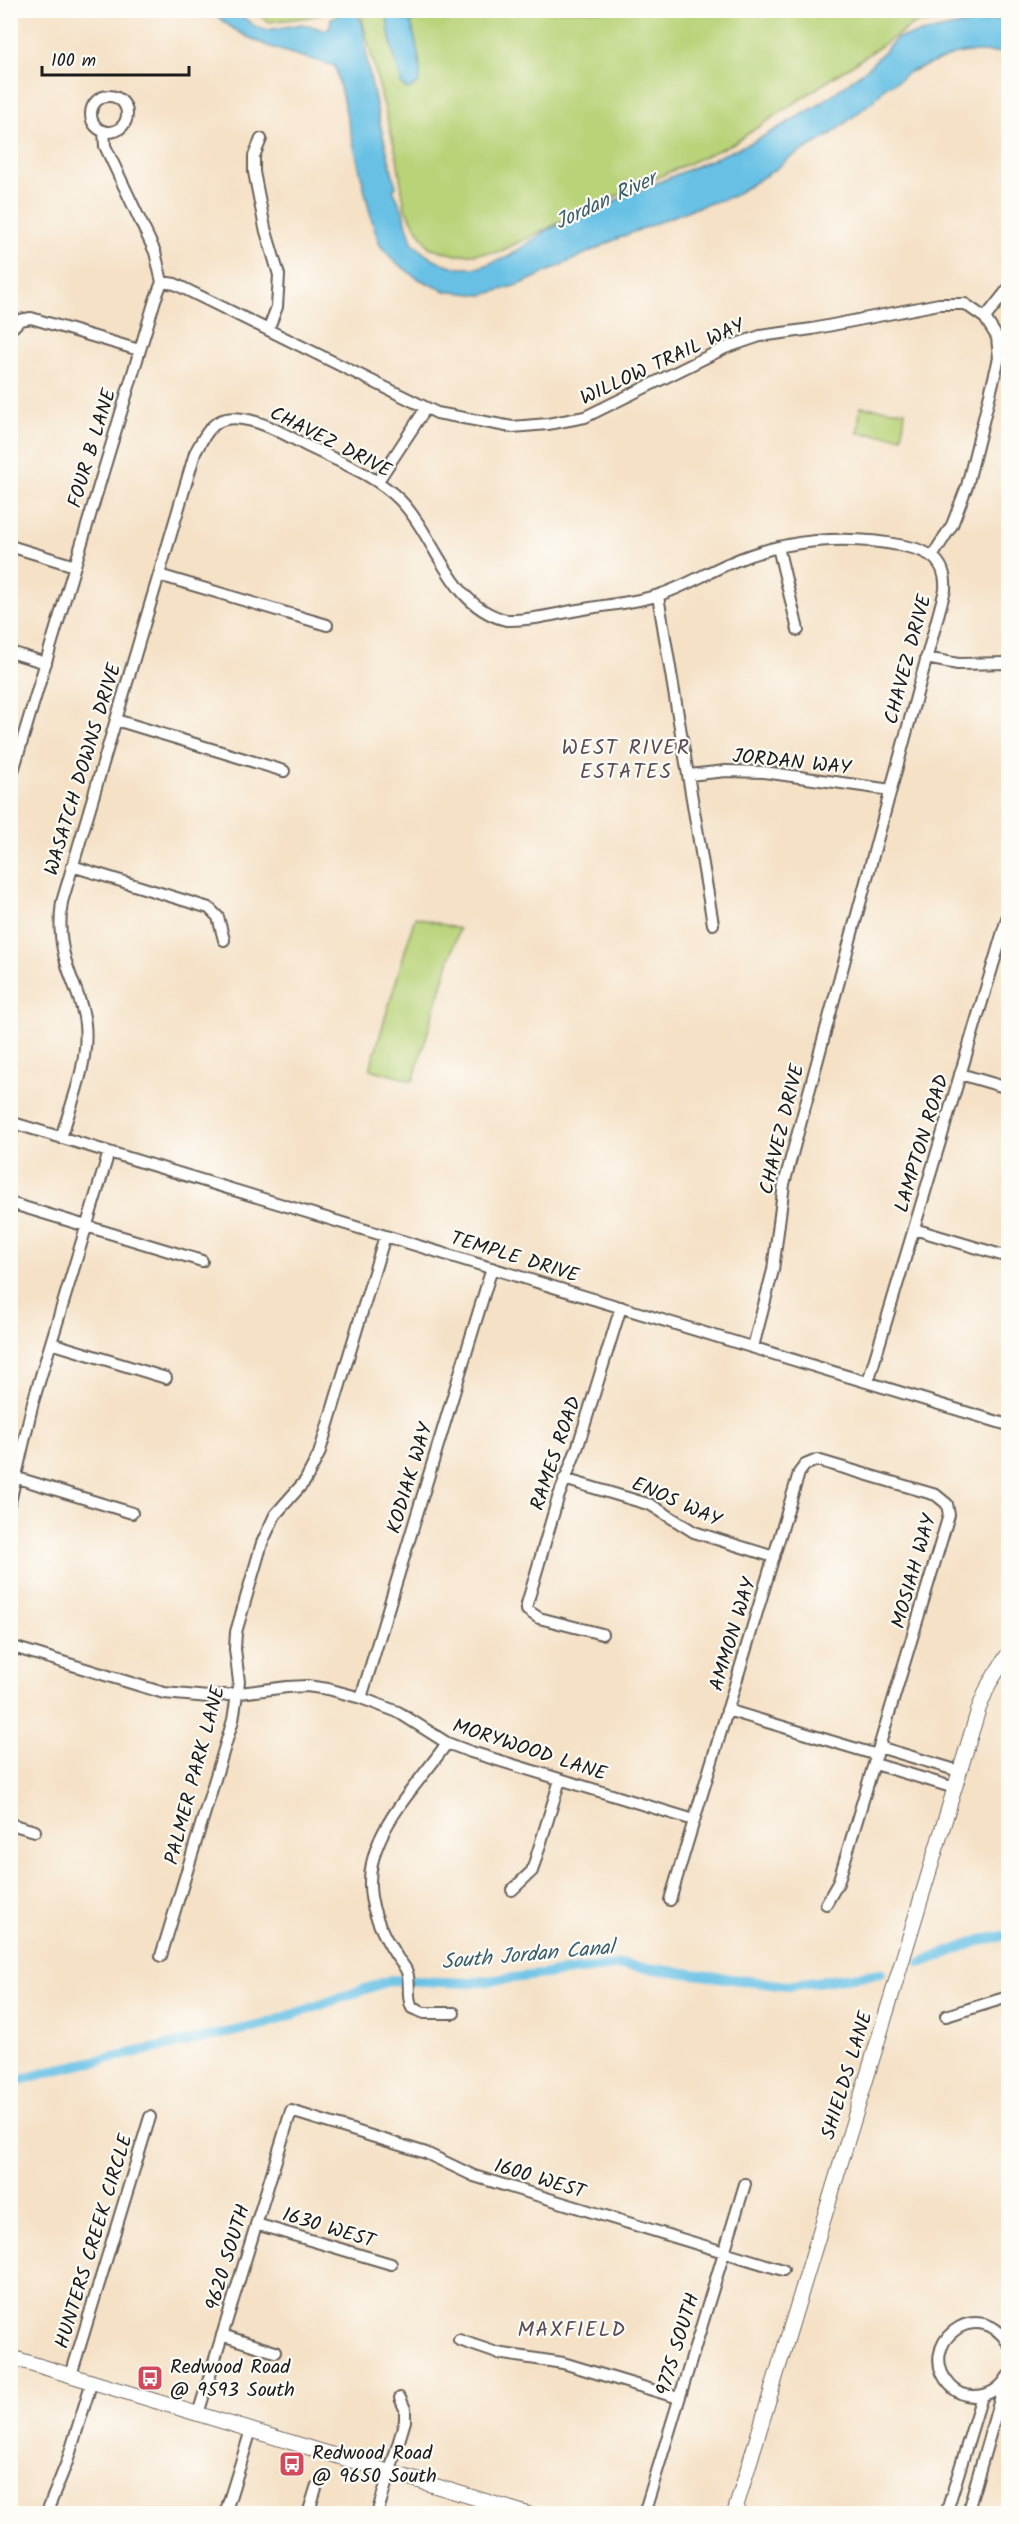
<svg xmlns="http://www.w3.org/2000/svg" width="1019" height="2524" font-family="Kalam,sans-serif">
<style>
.green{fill:#b9d379;stroke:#6a784a;stroke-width:1.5}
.water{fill:#67c1e5;stroke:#426e80;stroke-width:1.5}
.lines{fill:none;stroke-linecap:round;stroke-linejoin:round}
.canal{stroke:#67c1e5;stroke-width:10}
.minor-casing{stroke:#686158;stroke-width:14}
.major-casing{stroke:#686158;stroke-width:16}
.minor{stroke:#fff;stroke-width:10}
.major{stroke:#fff;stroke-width:14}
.labels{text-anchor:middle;stroke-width:4.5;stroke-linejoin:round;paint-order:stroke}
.street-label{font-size:20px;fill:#1c1c1c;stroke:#fdfcf7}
.poi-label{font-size:20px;fill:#1c1c1c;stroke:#fdfcf7;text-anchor:start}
.water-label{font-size:21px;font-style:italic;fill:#3a5e6c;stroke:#fdfcf7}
.neighbourhood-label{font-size:21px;letter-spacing:1.5px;fill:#5b4d57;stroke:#fdfcf7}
</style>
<rect width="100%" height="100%" fill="#fdfcf7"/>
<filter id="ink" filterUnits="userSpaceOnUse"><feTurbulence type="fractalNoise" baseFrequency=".0167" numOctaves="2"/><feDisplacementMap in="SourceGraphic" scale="12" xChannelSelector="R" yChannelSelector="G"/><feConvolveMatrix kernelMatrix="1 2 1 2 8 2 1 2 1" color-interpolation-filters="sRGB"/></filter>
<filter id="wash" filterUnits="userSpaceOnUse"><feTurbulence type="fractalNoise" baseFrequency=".008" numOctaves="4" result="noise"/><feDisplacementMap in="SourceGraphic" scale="24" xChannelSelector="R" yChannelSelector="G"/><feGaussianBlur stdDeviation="1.35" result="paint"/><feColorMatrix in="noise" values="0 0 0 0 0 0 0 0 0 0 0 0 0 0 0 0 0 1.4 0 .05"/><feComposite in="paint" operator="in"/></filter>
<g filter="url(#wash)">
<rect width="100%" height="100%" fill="#f5e1c6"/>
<!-- green -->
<path class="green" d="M1008,10V14L914,24L734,143L585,210L499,252L456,255L429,247L405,209L397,157L360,11Z
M252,11H331L310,17L269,22Z
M860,407L905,411L902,437L858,433Z
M415,917L459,929L413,1081L370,1069Z"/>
<!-- water -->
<path class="water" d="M212,11H235L256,27L268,30L302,24L325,30L330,28L331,18L339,15L338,11H347L348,13L356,12L363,26L367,62L380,124L396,187L393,190L402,209L412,242L426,255L442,263L459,268H477L508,257L547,230L755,141L817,106L868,68L897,38L990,19L1008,20V52H968L953,55L907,73L898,81L885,87L874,100L829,136L789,158L776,169L733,196L689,210L621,237L521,284L483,295L445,291L417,278L394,261L380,245L372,221L335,66C293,54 243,44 212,11Z
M386,11H411L410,18C413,32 424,69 419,81C417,86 412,88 407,89L402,85L391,43Z"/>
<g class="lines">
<!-- canal -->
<path class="canal" d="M920,1963L981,1940L1008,1935
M10,2083L59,2069L263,2025L391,1980L469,1983L623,1965L787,1986L881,1973"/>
</g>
</g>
<g filter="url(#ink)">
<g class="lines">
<!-- minor casing -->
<g class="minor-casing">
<path id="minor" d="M91 114a18 18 0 1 1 36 0a18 18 0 1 1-36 0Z
M261,139L254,156V172L265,228L279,275L277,307L268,330
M162,282L175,284L437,413L512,427L548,424L585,417L725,348L760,336L812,329L939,304H965L985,318L997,337L999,358L967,486L952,525L933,555
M985,318L1008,289
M10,330L20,320L31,318L139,350
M378,481L426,408
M10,546L75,566
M778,547L798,630
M159,575L327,625
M658,596L713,924
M10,652L46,663
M926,658L958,664L1008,663
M116,720L284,771
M689,775L726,771L764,772L891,790
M10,781L155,300L162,282L155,252L105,146L104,131
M72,866L209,908L218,917L224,940
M960,1074L1008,1088
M10,1122L1008,1425
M61,1138C72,1101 89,1063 85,1024C83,1002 72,983 66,962C60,942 59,923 62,902L195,453C201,442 208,427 220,421C230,416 246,419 256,422C273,427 290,437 305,445C337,461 374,474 400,500C437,538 449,606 506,620C530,621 555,614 578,610C605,605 634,603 659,595C684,587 706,573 730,563C785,539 846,534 904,546C930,551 947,561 945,590L784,1184L773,1270L753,1347
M10,1203L202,1261
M914,1229L1008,1257
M51,1343L166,1378
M868,1382L1008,915
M11,1476L132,1513
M564,1479L651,1505L694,1532L774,1557
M10,1502L33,1402L109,1152
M602,1634L539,1618L527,1610V1604L558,1498L578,1446L621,1307
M10,1646L164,1693L209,1697L287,1687L307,1686L328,1689L361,1698L398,1712L447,1743L471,1752L694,1820
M361,1698L492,1268
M727,1710L877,1755
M447,1743C412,1794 350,1847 376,1916C381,1930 389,1945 397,1957C400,1962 405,1966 407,1972C411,1984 406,1996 412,2008L424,2013H454
M879,1747L959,1771
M875,1764L955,1788
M10,1824L35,1831
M512,1890L532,1871L560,1780
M670,1900L799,1473L805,1465L817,1460L936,1495L947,1504L949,1515L838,1883L826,1904
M161,1956L233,1720L239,1682L235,1649L236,1632L262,1543L275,1515L305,1481L319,1454L385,1236
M946,2016L1008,1997
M256,2224L391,2264
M222,2335L275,2352
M459,2340L497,2353L563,2363L679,2398
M1008,2343C977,2294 914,2346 950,2385C956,2392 965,2396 974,2396C989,2396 1001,2388 1008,2376
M71,2375L150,2117
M198,2414L291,2111L426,2153L474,2176L783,2270
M46,2514L67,2462L92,2381
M225,2514L251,2430
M308,2514L316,2488
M377,2514L405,2421V2409L400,2398
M644,2514L745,2184
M946,2514L982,2396
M967,2514L1005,2382"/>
</g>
<!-- major casing -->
<g class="major-casing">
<path id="major" d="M10,2357L528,2514
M734,2514L979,1708L989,1684L1008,1654"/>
</g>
<!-- minor -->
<use href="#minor" class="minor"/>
<!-- major -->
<use href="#major" class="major"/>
</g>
</g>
<!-- icons -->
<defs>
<g id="bus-square" transform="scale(1.35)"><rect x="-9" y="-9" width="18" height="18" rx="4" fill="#d1495b" stroke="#fdfcf7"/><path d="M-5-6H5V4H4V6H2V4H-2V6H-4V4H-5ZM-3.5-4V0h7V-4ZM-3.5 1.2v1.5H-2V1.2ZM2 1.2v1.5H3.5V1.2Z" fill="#fff"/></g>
</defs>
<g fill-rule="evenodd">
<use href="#bus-square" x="150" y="2378"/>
<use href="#bus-square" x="292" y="2464"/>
</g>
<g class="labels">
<!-- street labels -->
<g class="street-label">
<text transform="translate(662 361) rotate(-25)" y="7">WILLOW TRAIL WAY</text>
<text transform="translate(331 441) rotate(27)" y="7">CHAVEZ DRIVE</text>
<text transform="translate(91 448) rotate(-73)" y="7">FOUR B LANE</text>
<text transform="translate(907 659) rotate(-75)" y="7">CHAVEZ DRIVE</text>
<text transform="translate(792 761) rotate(6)" y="7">JORDAN WAY</text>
<text transform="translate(82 769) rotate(-73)" y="7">WASATCH DOWNS DRIVE</text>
<text transform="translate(781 1129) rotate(-76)" y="7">CHAVEZ DRIVE</text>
<text transform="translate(921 1143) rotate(-73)" y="7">LAMPTON ROAD</text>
<text transform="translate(515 1256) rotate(17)" y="7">TEMPLE DRIVE</text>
<text transform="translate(555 1453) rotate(-71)" y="7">RAMES ROAD</text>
<text transform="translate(409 1478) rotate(-73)" y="7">KODIAK WAY</text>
<text transform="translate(677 1501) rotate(24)" y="7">ENOS WAY</text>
<text transform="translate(913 1571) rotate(-74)" y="7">MOSIAH WAY</text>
<text transform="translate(732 1634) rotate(-73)" y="7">AMMON WAY</text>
<text transform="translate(530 1749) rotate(18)" y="7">MORYWOOD LANE</text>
<text transform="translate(194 1775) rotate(-75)" y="7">PALMER PARK LANE</text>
<text transform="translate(846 2075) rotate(-73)" y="7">SHIELDS LANE</text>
<text transform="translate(540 2178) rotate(17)" y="7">1600 WEST</text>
<text transform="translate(329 2227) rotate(17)" y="7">1630 WEST</text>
<text transform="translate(93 2241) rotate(-73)" y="7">HUNTERS CREEK CIRCLE</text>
<text transform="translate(227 2257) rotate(-73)" y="7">9620 SOUTH</text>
<text transform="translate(677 2344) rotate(-73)" y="7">9775 SOUTH</text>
</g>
<!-- poi labels -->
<g class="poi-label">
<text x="170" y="2373">Redwood Road<tspan x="170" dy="23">@ 9593 South</tspan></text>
<text x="312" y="2459">Redwood Road<tspan x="312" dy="23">@ 9650 South</tspan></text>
</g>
<!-- water labels -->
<g class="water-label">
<text transform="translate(605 200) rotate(-25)" y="7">Jordan River</text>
<text transform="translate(528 1954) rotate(-5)" y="7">South Jordan Canal</text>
</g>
<!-- neighbourhood labels -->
<g class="neighbourhood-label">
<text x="626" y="754">WEST RIVER<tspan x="626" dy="24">ESTATES</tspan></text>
<text x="572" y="2336">MAXFIELD</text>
</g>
</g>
<!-- margin -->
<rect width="1019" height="2524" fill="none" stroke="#fdfcf7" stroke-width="36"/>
<!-- scale -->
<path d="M42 66v9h147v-9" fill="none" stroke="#1c1c1c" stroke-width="3"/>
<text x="51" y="66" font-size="18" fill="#1c1c1c" stroke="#fdfcf7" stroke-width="4.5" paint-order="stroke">100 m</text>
</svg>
